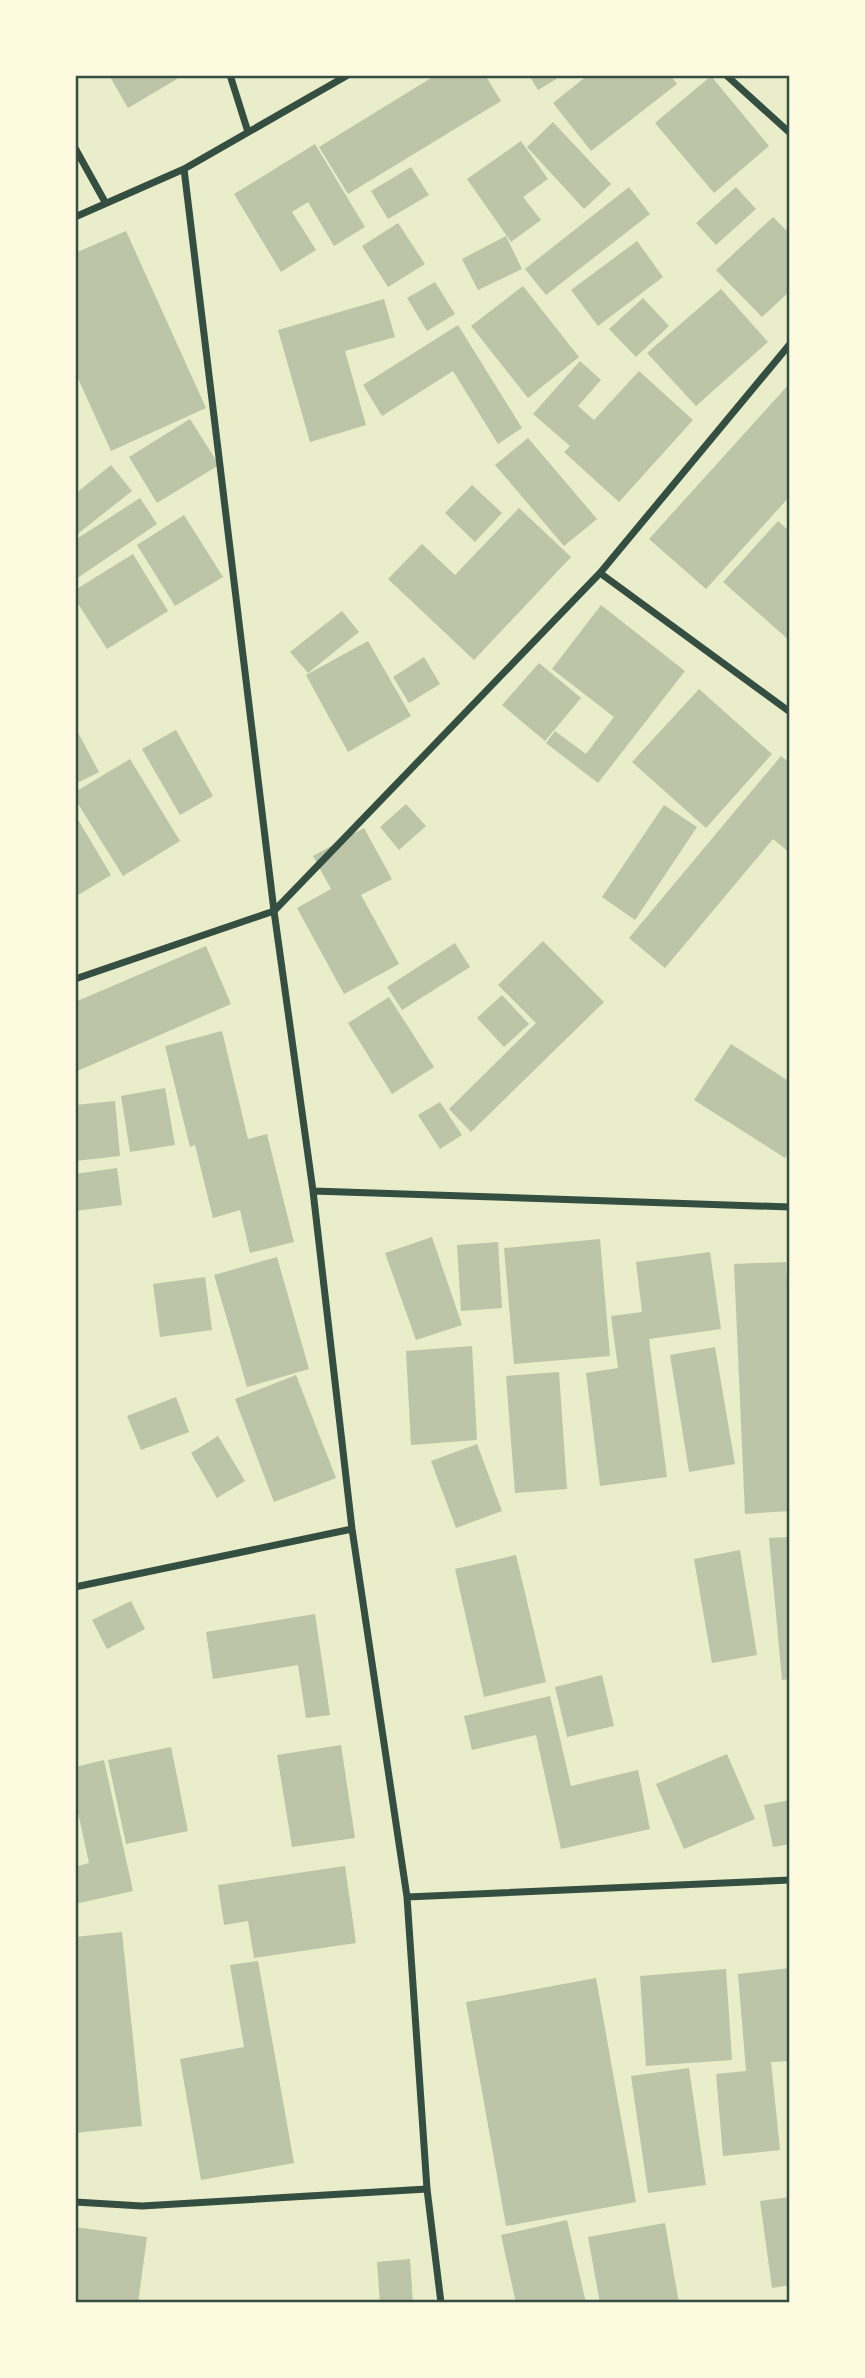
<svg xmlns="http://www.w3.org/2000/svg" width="865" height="2378" font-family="Overpass,sans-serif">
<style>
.building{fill:#bcc5a7}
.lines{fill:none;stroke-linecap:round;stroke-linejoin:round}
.minor{stroke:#344e41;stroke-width:7}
.neatline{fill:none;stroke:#344e41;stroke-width:2.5}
</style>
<rect width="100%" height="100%" fill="#e9edc9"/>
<!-- building -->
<path class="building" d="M109,75H175L177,79L128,108Z
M436,75H485L501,101L348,194L319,147Z
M529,75H563L538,90Z
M588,75H670L677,84L591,151L553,103Z
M711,76L769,146L714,193L655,123Z
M553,122L611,184L584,209L527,147Z
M521,141L548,179L523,197L541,220L511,242L467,179Z
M315,144L365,227L334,246L308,202L292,212L316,250L281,272L234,194Z
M411,167L429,195L388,219L371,191Z
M629,187L650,214L546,295L525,269Z
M736,187L756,209L716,245L696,223Z
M773,217L790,234V291L762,317L716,270Z
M398,223L425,264L388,287L362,246Z
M126,231L206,408L111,451L75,372V253Z
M506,236L522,269L478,290L462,259Z
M637,241L663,277L598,326L571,290Z
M435,282L455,314L427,331L407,298Z
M523,286L579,357L528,398L471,326Z
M721,289L768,342L696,406L647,353Z
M643,298L669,326L636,357L609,329Z
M384,299L395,337L345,351L366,425L310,442L278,330Z
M458,325L522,428L498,444L453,371L382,416L363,385Z
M580,361L601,380L578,406L594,420L639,371L693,420L619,502L564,452L570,446L533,414Z
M790,383V496L706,589L649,539Z
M190,419L219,465L157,503L129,457Z
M528,438L597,519L564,546L495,465Z
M111,465L132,491L75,536V494Z
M472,485L502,513L475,542L445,513Z
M140,498L157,524L76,579L75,540Z
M519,508L571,557L474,660L388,579L422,544L455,575Z
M184,515L223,577L175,606L137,545Z
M778,521L790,532V641L723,582Z
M133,554L168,611L107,649L75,599V590Z
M601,605L685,671L598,783L546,743L555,731L586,754L614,717L552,669Z
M342,611L359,632L308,673L290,652Z
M368,641L411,716L348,752L306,675Z
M424,657L440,684L409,703L393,677Z
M539,663L581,698L545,741L502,705Z
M699,689L772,754L706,828L632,762Z
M75,727L99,772L75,784Z
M176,730L213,796L180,815L142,749Z
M781,756L790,763V853L773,839L665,968L629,938Z
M130,759L180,841L123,876L75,799V792Z
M406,804L426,826L399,850L380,827Z
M664,805L697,827L635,920L602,897Z
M77,818L111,875L75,897V819Z
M364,828L392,879L361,895L399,964L344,994L297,908L331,889L313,856Z
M543,941L604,1002L471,1132L449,1109L536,1023L498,985Z
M455,943L470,967L402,1010L387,987Z
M206,946L231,1004L75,1072V1002Z
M502,995L529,1024L504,1047L477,1018Z
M389,997L434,1067L392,1094L348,1023Z
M222,1031L248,1139L267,1134L294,1242L250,1253L240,1210L213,1218L195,1145L190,1147L165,1046Z
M731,1044L790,1082V1151L785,1158L694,1100Z
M165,1088L175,1145L130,1152L121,1096Z
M115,1101L120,1156L75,1161V1105Z
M440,1102L462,1135L440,1149L418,1115Z
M117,1168L122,1205L75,1211V1174Z
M432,1237L462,1325L416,1340L385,1253Z
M600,1239L610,1356L514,1364L504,1248Z
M498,1242L502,1308L461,1311L457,1245Z
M710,1252L721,1329L649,1339L667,1477L600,1486L586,1373L618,1368L611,1316L642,1312L636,1262Z
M277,1257L309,1369L247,1387L214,1275Z
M786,1262L790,1348V1511L745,1514L734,1264Z
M205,1277L212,1330L160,1337L153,1284Z
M472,1346L477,1440L411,1445L406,1351Z
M715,1347L735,1464L689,1472L670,1355Z
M559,1372L567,1489L515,1493L506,1376Z
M296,1375L336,1478L274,1502L235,1399Z
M176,1397L189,1432L141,1450L127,1416Z
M218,1436L245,1481L217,1498L191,1453Z
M477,1444L502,1511L456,1528L431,1461Z
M790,1537V1679L782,1680L769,1538Z
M740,1550L757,1655L712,1663L694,1559Z
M516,1555L546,1682L484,1697L455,1569Z
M131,1601L145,1629L107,1649L92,1620Z
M315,1614L330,1715L306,1718L298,1665L213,1679L206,1632Z
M602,1675L614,1726L567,1737L555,1687Z
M550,1696L571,1786L638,1770L650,1829L561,1849L536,1735L472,1750L464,1716Z
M341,1745L355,1838L292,1847L277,1755Z
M171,1747L188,1831L126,1844L108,1760Z
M727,1754L755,1819L684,1849L656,1784Z
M104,1760L133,1891L75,1904V1867L89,1863L75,1799V1767Z
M790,1800V1844L773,1847L764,1805Z
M345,1866L356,1943L254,1958L248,1921L224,1925L218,1885Z
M122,1932L142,2126L75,2133V1937Z
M258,1961L294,2163L201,2180L180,2059L244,2047L230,1965Z
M790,1968V2061L771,2062L780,2150L723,2156L716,2074L746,2071L738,1974Z
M726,1969L732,2060L646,2066L640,1976Z
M596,1978L636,2202L506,2226L466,2002Z
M689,2068L706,2185L648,2193L631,2076Z
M790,2197V2285L772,2288L760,2201Z
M567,2220L586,2303H516L501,2235Z
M665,2223L679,2303H600L588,2237Z
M75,2227L147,2237L138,2303L75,2300Z
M410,2259L413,2303H380L377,2262Z"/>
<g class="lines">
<!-- minor -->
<path class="minor" d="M230,75L248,132
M726,75L790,133
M75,148L105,202
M184,169L274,911L313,1191L352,1529L407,1897L427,2189L441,2303
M75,217L184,169L348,75
M600,573L790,344
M75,979L274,911L600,573L790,712
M313,1191L790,1207
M75,1587L352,1529
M407,1897L790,1880
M75,2202L142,2206L427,2189"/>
</g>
<!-- border -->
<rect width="865" height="2378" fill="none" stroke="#fefae0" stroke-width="154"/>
<rect x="77" y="77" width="711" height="2224" class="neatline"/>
</svg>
